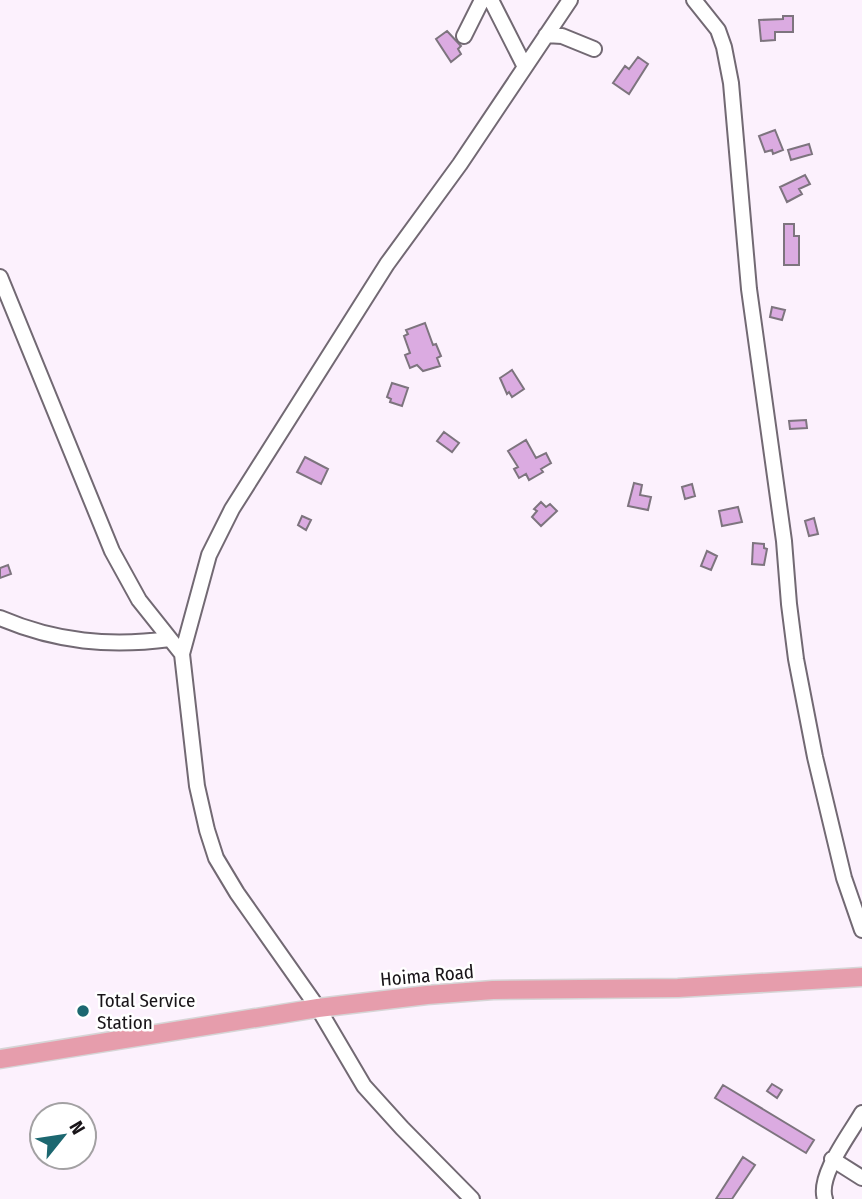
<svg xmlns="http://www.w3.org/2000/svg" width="862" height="1199" font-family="'Fira Sans Condensed',sans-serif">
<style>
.building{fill:#dbabe1;stroke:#7d747e;stroke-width:2}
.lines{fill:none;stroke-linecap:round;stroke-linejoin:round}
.minor-casing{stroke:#726973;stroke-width:18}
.major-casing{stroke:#d6d5d6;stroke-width:21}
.minor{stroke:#fff;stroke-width:14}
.major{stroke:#e69dac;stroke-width:18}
.poi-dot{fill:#1c6770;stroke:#fff;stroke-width:2.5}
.labels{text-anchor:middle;stroke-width:5;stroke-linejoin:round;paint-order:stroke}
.street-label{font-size:19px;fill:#191519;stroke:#fff}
.poi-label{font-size:19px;fill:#191519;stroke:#fff;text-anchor:start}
</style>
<rect width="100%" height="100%" fill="#fcf1fd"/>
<!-- building -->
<path class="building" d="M783,16H793V32H775V40L761,41L759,20L783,19Z
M447,31L461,46L458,49L461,54L451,62L436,39Z
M638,57L648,64L629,94L613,83L625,66L629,69Z
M775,130L783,150L773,154L772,150L765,152L759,136Z
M809,144L812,154L791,160L788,150Z
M805,175L810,184L799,189L802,194L787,202L780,187Z
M784,224H794V236H799V265H784Z
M772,307L785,310L782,320L770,317Z
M425,323L433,345L436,344L441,356L437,358L440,366L423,371L417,365L410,368L405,355L410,353L404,336L408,334L406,330Z
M512,370L524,389L512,397L509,392L507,394L500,378Z
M392,383L408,388L402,406L390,402L391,399L387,397Z
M806,420L807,428L790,429L789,421Z
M444,432L459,443L452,452L437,441Z
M526,440L536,458L546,453L551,463L541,469L543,472L529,480L526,474L519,478L514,469L518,467L508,451Z
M305,457L328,469L321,484L297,472Z
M634,483L642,485L640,495L651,497L648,510L628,506Z
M692,484L695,496L685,499L682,487Z
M541,502L546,507L550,504L557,511L541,526L532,517L537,511L534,509Z
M738,507L742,522L722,526L719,511Z
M302,516L311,520L306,530L298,525Z
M814,518L818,534L809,536L805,521Z
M753,543L764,544V548L767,549L764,565L752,564Z
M707,551L717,556L711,570L701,566Z
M8,565L11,574L0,578V568Z
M772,1084L782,1090L777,1098L767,1091Z
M723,1085L814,1140L806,1153L715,1098Z
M743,1157L755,1165L732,1199H716Z"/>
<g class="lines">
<!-- minor casing -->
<g class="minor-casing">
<path id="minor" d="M491,0L525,67
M694,0L718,30L724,47L731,83L749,289L784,541L789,604L796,659L815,757L844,878L862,930
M546,35L562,36L594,49
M464,36L482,0
M0,277L112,551L139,600L182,654
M0,618C56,642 110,647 170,639
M832,1159L862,1178
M472,1199L402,1128L364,1086L318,1008L237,893L216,858L207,830L197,786L182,654L209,555L232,509L387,264L460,164L570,0
M825,1199C817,1176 850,1134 862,1113"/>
</g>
<!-- major casing -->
<g class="major-casing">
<path id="major" d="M0,1059L318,1008L427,995L493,990L678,988L862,977"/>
</g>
<!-- minor -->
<use href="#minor" class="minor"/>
<!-- major -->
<use href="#major" class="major"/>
</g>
<!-- markers -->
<circle class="poi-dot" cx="83" cy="1011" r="7"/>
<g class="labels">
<!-- street labels -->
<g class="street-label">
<text transform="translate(427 975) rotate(-5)" y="7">Hoima Road</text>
</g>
<!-- poi labels -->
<g class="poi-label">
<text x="97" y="1007">Total Service<tspan x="97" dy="22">Station</tspan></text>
</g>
</g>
<!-- north arrow -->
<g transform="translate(63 1136) rotate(60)"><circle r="33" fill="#ffffff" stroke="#a3a1a3" stroke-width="2"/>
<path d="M0-5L12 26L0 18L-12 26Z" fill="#1c6770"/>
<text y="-10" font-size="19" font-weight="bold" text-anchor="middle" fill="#191519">N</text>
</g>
</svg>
